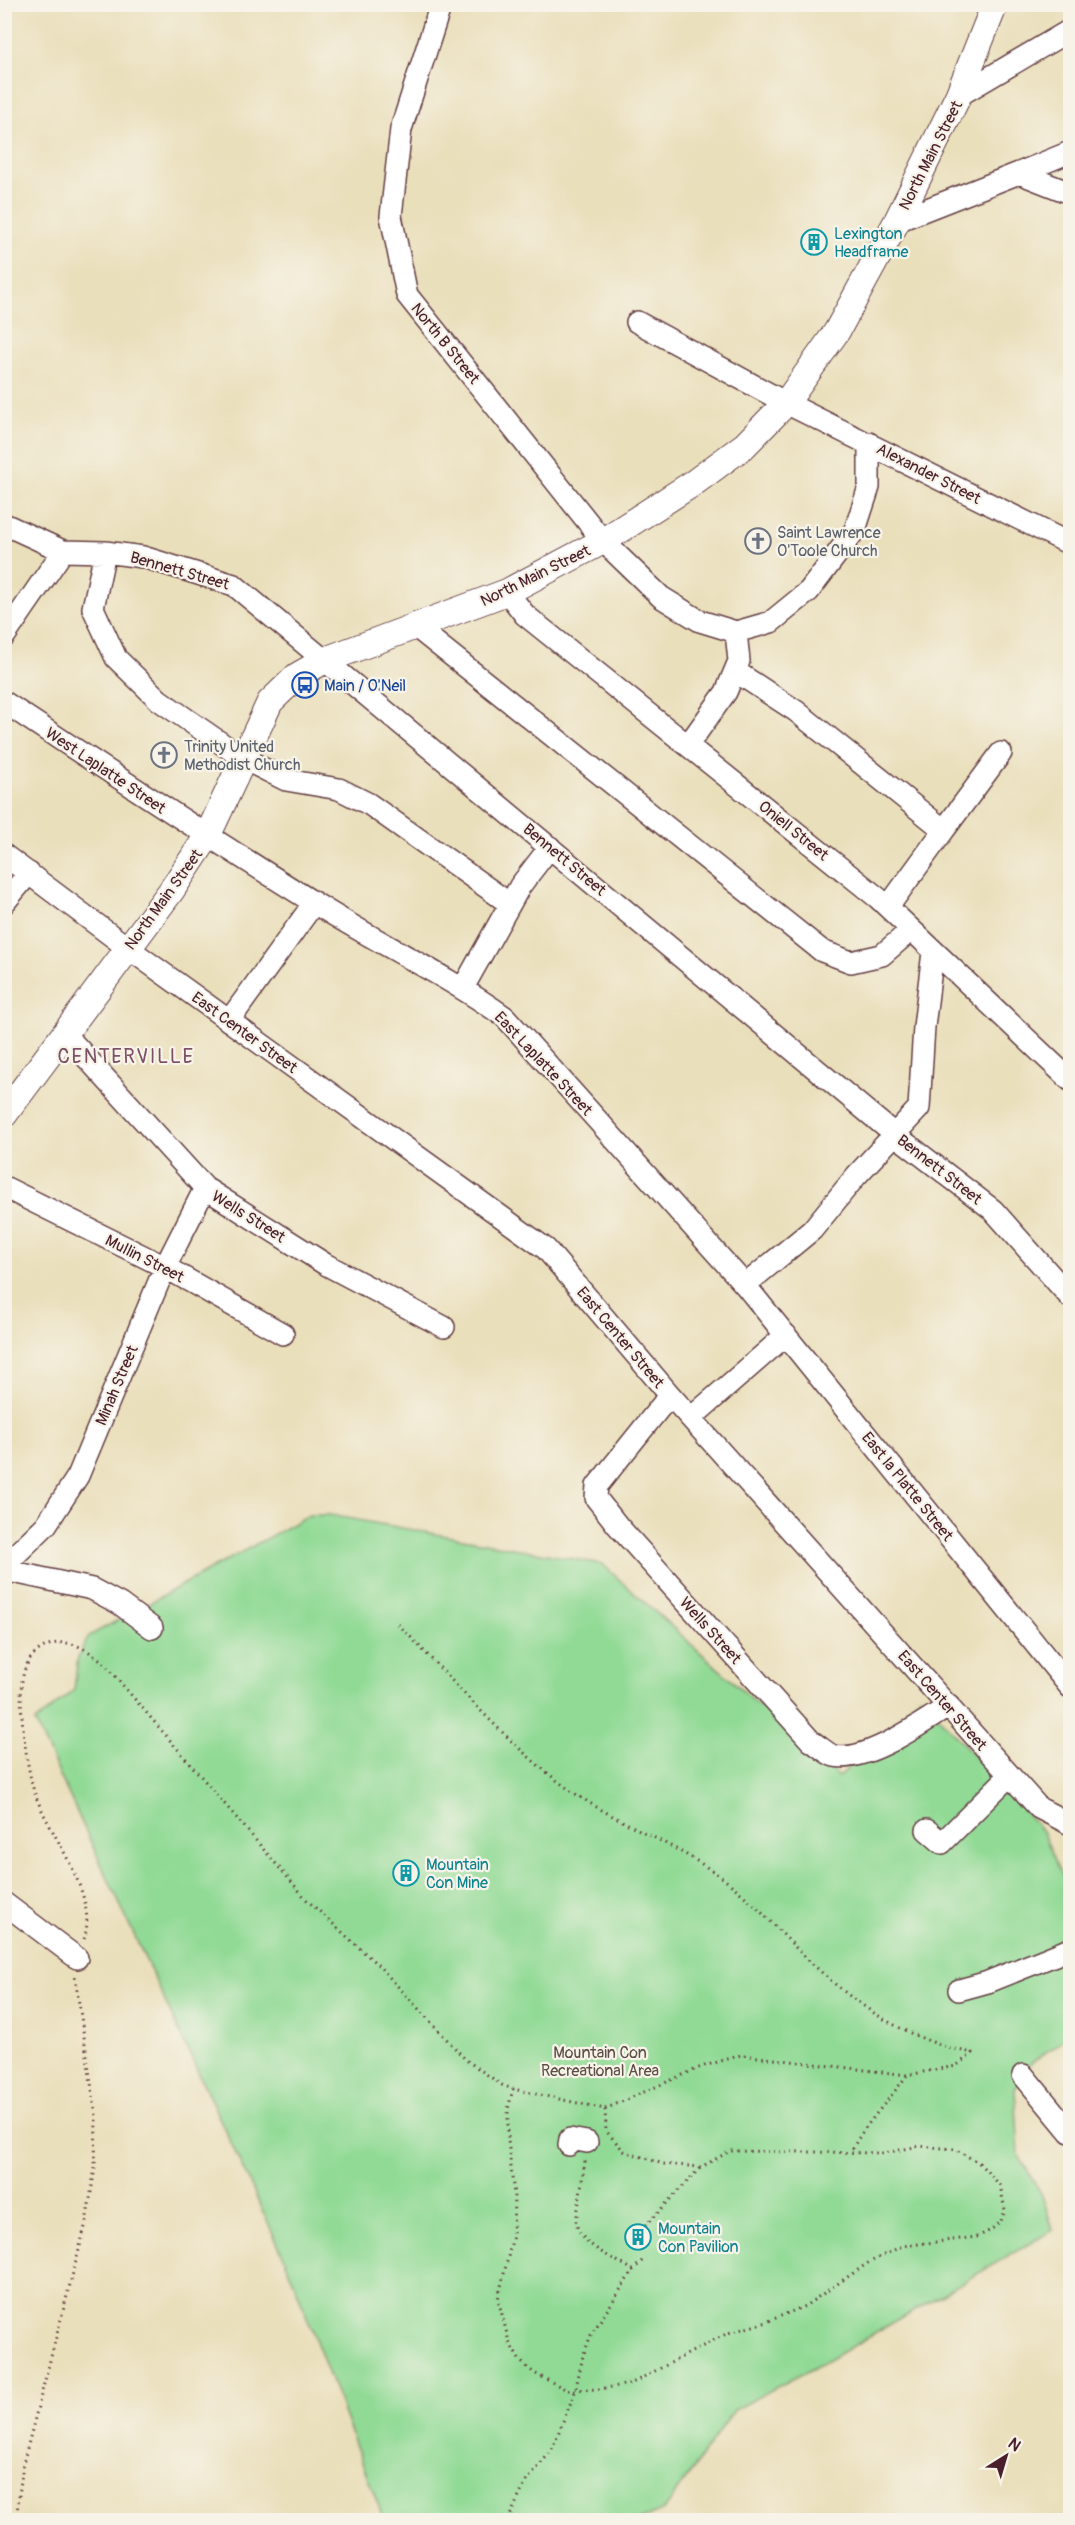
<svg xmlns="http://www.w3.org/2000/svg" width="1075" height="2525" font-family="Pangolin,sans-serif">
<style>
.green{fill:#91da95;stroke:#6e7c60;stroke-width:1.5}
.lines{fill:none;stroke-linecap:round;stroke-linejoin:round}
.minor-casing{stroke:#623c41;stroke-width:24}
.major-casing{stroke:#623c41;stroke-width:28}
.path{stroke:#623c41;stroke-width:3;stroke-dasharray:1.5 4.5;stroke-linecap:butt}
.minor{stroke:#fff;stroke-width:21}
.major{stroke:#fff;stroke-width:26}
.labels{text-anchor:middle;stroke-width:4.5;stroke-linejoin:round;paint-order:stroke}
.street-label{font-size:16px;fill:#4a1f2b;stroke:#f7f3e8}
.culture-label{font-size:16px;fill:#0d838f;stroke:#f7f3e8;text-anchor:start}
.worship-label{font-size:16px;fill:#5b616d;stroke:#f7f3e8;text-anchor:start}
.transit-label{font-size:16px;fill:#164399;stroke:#f7f3e8;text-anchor:start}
.park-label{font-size:16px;fill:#5c4e46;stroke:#f7f3e8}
.quarter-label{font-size:20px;letter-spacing:1.5px;fill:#7b4f65;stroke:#f7f3e8}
</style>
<rect width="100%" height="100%" fill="#f7f3e8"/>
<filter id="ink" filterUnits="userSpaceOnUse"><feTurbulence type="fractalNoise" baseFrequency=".0167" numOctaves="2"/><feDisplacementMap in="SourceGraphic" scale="12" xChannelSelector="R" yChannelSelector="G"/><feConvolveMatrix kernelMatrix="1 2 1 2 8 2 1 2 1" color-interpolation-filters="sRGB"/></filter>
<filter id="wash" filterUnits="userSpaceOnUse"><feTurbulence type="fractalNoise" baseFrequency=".008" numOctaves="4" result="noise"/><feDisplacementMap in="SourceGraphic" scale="24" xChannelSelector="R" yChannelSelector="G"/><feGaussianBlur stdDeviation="1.35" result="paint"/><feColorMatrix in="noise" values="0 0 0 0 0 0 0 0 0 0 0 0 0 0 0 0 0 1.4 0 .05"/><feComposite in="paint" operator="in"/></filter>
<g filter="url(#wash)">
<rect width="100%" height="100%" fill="#eadfbb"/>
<!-- green -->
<path class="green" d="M309,1515H330L602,1564L839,1777L920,1696L1042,1831L1070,1893V2035L1031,2063L1015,2089L1019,2156L1042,2195L1053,2230L825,2362L735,2409L664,2510L640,2520H384L285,2259L35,1722L74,1690L78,1657L89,1636Z"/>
</g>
<g filter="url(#ink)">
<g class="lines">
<!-- minor casing -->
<g class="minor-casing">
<path id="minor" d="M441,4L401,129L391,216L407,295L603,541L661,597L700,621L736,632L771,622L809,591L855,530L869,487V443
M958,96L1070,30
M1019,173L1070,152
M897,221L1019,173L1070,193
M637,322L786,403L1070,544
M4,524L63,551L105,552L143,557L234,585L894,1134L993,1210L1070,1297
M105,552L93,608L116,658L159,700L244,759L286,780L339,789L369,804L510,904
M507,592L525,615L878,898L1070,1080
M416,627L822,951L851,962L882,955L911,930
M4,637L63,551
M735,671L796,711L944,830L888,907
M4,702C112,774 219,844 329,912C388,948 449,977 505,1017L745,1285L1070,1687
M688,745L726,692L739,661L736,632
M944,830L1001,753
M4,855L128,948L546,1249L670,1395L1039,1808L1070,1824
M4,903L29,873
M463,988L520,886L550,847
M229,1021L314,903
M65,1034L205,1188L325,1264L444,1327
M4,1187L165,1267L283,1334
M745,1285L812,1230L856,1176L919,1108L924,1027L933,952
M670,1395L597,1486L596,1498L618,1526L811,1741C818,1745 827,1754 834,1756C866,1763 922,1723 949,1706
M691,1418L786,1335
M4,1566L46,1525L78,1476L165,1267L205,1188
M4,1570L92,1589L120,1604L152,1628
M927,1830L942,1843L1009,1776
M4,1903L77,1958
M959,1990L988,1982L1070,1949
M1023,2075L1070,2132
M569,2145L570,2139L587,2142"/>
</g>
<!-- major casing -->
<g class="major-casing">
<path id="major" d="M4,1115L171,891L207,837L270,702L297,676L325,660L507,592L603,541L695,482L745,445L786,403L837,331L897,221L958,96L995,4"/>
</g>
<!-- path -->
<path class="path" d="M398,1624C449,1676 509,1746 567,1788C620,1826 685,1846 735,1888C765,1913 790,1944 819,1970C862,2010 915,2043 973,2053L956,2066L907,2075C889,2101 864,2124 851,2152
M84,1939C99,1894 50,1836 35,1794C27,1772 17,1698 23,1676C26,1660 37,1648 52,1644C72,1639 87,1650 102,1661L307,1900L378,1965L466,2060L502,2085L513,2089L508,2109V2140L514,2195L513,2236L498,2299L509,2342L520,2361L534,2373L567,2390L600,2389L630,2384L728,2333L764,2323L805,2306L868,2263L902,2246L977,2237L991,2230L1001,2221L1005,2210L1000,2185L979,2163L955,2149L919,2146L885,2153L730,2151L701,2167L663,2164L624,2151L606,2131L605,2109L513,2089
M605,2109L701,2067L741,2055L907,2075
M585,2161L576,2222C579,2245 614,2258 633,2270L644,2259
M645,2226L701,2167
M16,2520L23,2464L86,2223L95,2168L96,2116L75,1977
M508,2520L526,2482L551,2451L575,2392L583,2356L591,2335L633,2270"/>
<!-- minor -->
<use href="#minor" class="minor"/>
<!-- major -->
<use href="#major" class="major"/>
</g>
</g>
<!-- icons -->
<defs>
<g id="building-ring" transform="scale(1.35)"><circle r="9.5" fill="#f7f3e8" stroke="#0f9aa8" stroke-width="1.5"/><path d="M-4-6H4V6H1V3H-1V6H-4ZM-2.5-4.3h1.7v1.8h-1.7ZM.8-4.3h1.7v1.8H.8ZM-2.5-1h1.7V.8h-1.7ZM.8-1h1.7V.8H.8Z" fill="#0f9aa8"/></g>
<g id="church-ring" transform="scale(1.35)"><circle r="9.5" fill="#f7f3e8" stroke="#6b7280" stroke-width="1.5"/><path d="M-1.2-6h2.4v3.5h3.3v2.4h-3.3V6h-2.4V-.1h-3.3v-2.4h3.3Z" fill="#6b7280"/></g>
<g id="bus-ring" transform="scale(1.35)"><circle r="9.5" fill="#f7f3e8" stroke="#1a4fb4" stroke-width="1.5"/><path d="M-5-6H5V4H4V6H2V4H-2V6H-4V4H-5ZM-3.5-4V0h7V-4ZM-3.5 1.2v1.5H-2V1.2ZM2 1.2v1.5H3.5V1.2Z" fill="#1a4fb4"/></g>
</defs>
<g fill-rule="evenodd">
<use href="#building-ring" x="814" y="242"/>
<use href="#church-ring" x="758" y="541"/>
<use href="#bus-ring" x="305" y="685"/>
<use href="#church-ring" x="164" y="755"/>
<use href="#building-ring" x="406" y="1873"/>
<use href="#building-ring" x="638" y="2237"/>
</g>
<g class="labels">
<!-- street labels -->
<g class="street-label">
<text transform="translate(930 155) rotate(-63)" y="6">North Main Street</text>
<text transform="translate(446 343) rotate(51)" y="6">North B Street</text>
<text transform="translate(929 473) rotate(27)" y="6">Alexander Street</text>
<text transform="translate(180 570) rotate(16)" y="6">Bennett Street</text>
<text transform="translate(535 575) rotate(-26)" y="6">North Main Street</text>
<text transform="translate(106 770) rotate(34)" y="6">West Laplatte Street</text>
<text transform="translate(794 830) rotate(39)" y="6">Oniell Street</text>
<text transform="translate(565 859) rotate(40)" y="6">Bennett Street</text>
<text transform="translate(163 899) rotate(-54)" y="6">North Main Street</text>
<text transform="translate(245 1032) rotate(36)" y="6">East Center Street</text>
<text transform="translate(544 1063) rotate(47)" y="6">East Laplatte Street</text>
<text transform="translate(940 1169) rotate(38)" y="6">Bennett Street</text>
<text transform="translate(249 1216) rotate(32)" y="6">Wells Street</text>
<text transform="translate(145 1258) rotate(27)" y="6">Mullin Street</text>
<text transform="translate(621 1337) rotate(50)" y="6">East Center Street</text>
<text transform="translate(116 1385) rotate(-67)" y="6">Minah Street</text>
<text transform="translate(908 1486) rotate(51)" y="6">East la Platte Street</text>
<text transform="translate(711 1630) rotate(48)" y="6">Wells Street</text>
<text transform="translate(943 1700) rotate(49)" y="6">East Center Street</text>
</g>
<!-- culture labels -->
<g class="culture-label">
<text x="834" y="239">Lexington<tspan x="834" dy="18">Headframe</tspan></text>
<text x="426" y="1870">Mountain<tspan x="426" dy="18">Con Mine</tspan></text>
<text x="658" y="2234">Mountain<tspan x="658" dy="18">Con Pavilion</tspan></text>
</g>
<!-- worship labels -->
<g class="worship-label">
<text x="777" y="538">Saint Lawrence<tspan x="777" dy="18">O'Toole Church</tspan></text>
<text x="184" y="752">Trinity United<tspan x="184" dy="18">Methodist Church</tspan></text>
</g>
<!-- transit labels -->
<g class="transit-label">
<text x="324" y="691">Main / O'Neil</text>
</g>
<!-- park labels -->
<g class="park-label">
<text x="600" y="2058">Mountain Con<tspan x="600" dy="18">Recreational Area</tspan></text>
</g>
<!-- quarter labels -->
<g class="quarter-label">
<text x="126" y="1063">CENTERVILLE</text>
</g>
</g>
<!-- margin -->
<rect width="1075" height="2525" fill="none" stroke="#f7f3e8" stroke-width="24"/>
<!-- north arrow -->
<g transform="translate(1006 2456) rotate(37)" stroke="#f7f3e8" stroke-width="4.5" paint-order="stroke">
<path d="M0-4.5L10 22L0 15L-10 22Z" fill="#4a1f2b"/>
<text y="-9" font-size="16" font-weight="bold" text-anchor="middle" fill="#4a1f2b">N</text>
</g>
</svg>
